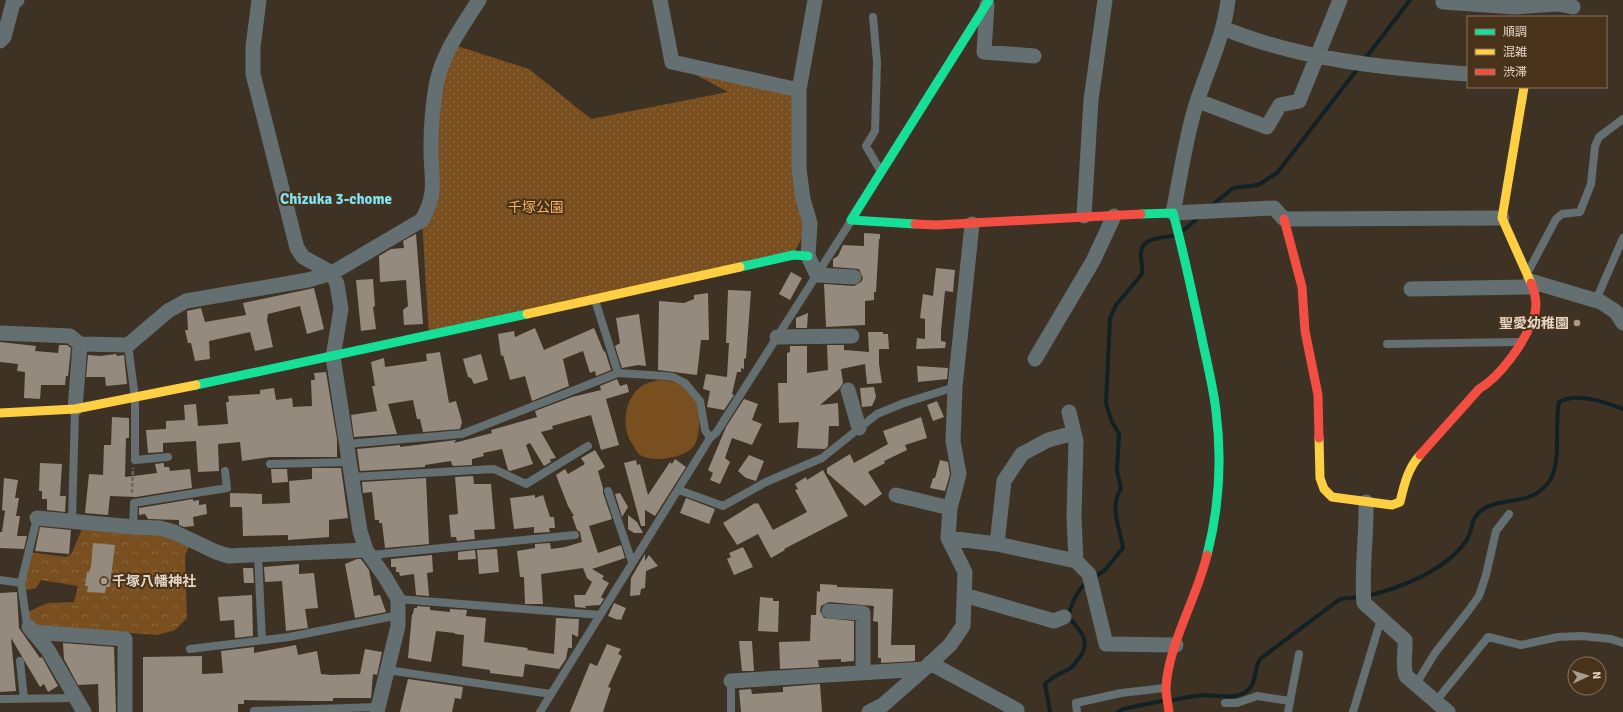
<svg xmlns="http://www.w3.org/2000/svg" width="1623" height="712" font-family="Signika,'Noto Sans JP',sans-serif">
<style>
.green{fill:#794f1f}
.forest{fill:url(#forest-crowns)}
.park{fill:url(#park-dots)}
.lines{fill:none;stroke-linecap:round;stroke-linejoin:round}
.stream{stroke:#122123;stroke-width:4}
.building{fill:#958a7e}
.path{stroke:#676a65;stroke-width:2.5;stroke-dasharray:4 2;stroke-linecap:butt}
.lane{stroke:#636f70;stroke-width:8}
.street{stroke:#636f70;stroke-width:15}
.fast{stroke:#16e098;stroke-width:9}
.slow{stroke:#ffcf43;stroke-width:9}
.jam{stroke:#f24e42;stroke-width:9}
.poi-dot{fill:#a99c8e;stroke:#49321a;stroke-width:1.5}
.labels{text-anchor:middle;stroke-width:4;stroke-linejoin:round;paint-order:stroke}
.park-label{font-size:14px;fill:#f7b269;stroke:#49321a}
.poi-label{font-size:14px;font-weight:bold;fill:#e3d5c7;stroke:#49321a;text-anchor:end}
.neighbourhood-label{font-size:15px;font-weight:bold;fill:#7ce4f7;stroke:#49321a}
</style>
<defs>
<pattern id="forest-crowns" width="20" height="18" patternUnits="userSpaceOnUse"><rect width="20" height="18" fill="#794f1f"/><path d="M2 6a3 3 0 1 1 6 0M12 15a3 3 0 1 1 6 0" fill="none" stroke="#8c673e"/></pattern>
<pattern id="park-dots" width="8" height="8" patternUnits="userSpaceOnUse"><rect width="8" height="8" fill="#794f1f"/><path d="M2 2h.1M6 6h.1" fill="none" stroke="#8c673e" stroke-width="1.8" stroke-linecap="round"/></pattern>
</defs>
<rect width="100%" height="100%" fill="#3e3224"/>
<!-- green -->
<path class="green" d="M660,380C671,381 685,383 692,393C700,406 702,434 694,446C685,458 653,463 640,455C637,453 635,448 633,445C620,427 624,395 645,384C649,382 655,381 660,380Z"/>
<!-- forest -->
<path class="forest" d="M160,528L189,546L185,556L187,618L175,630L157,635L27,625L25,613L48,603L74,602L78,586L41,580L36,588L23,591L28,552L66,557L72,553L82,529Z"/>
<!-- park -->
<path class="park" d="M451,44L529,69L591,119L728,92L672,62L799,90L810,223L793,255L429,336L422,220L431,145Z"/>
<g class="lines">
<!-- stream -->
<path class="stream" d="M1364,60L1410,0
M1211,206L1233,188L1258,185L1277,173L1359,67
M1184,230L1200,216
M1093,578L1105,570L1123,548C1120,528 1109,507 1121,489L1117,470L1119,434L1111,420L1106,403L1110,318L1116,305L1142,274C1143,266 1140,259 1141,252C1142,238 1161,238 1172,236
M1367,596C1401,588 1446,570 1466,541C1474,530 1469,519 1482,510C1503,495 1532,508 1550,480C1562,460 1554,425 1559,402C1578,392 1605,402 1623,409
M1173,700C1183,698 1193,696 1203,695C1219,695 1242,702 1252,685C1256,677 1255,667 1260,659L1340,599L1360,597
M1050,712L1045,684C1052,676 1063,673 1072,667C1075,664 1077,660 1080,657C1092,639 1079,630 1068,616C1072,603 1077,590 1087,582
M1118,712L1123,709L1162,701"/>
</g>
<!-- building -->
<path class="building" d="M864,233L880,234V239H879L876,292H874V300L865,301V325L826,327L824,284L854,286L861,282L863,278L859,269L833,267V259L838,256L843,245L864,246Z
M416,234L423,324L404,325L403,310L408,306L406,280L380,282L379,256L391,249L404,248L403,241Z
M936,268L955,270L953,292L945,291L941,331V341L946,342L945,348L916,349L917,338L925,339V319L920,318L923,294L933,296Z
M791,272L802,278L790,300L779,294Z
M373,279L375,306L373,307L376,329L361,331L356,280Z
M314,288L324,329L307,334L300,306L268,314L267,320L273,347L255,351L250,332L209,341L210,359L195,361L191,343H188L185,330H188L187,311L201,308L205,322L246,315L243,303Z
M728,290L751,291L746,358L744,359V369L741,368V372H737L732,394L734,395L724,410L707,407L710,391L703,389L706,374L727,377L729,343H726Z
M708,293L709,340H701L697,375L658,370L659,301L684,303L694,299V295Z
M808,313L807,328H796V318Z
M639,314L646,366L638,365L622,368L615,346L620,343L616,318Z
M535,328L544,350L594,328L604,352L605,351L611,370L596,376L595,371L590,373L583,351L563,359L569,386L532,401L525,376L510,380L503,355L501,356L498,334L514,331L515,337Z
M868,332H883V334H888L889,349H879V364L882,383L867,384L865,364L841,369L843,383L839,389L820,405L838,403L839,426H829L828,446L825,449L797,448L799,422L779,423L778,383H787V353L790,352V346H807V373L828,370L827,345H844V350L869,352Z
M0,342L36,346L35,351L58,353L59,345H67L71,348L68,376H66L65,385H41L40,399L24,398L25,372L17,371L18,364L0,362Z
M440,352L449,403L456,401L462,422L460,429L423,432L420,419H417L413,400L388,404L397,434L354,437L351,415L377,411L372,386H375L371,362L384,358L385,367L427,361L426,354Z
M116,354L117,356L124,355L127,384L106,386L105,377H86L88,355L100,356Z
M481,354L488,380L474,384L471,378L468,377L463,359Z
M917,366L948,368L947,379L918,382Z
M326,372L337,439V457H270L242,461L240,442L218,444L219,471L198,472L196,441L163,443V452L148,453L146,430L166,429V421L185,420L184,405L196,404L198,426L228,424L226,402H229L228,396L260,394V390L274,388L276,400L292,398L293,407L312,406L311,380H315L314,373Z
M617,379L620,386L627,384L629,392L606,399L619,445L601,450L591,415L552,426L553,429L541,432L556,458L550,459L551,462L544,466L530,443L526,445L533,464L510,471L508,470L502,449L483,453L484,456L472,459V465L454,466L452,465L451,461L425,465V467L360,471L357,449L400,445V447L456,440L454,443L492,433L491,430L537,417L535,411L572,397L601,390L600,386Z
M874,387L876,397L872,406L862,407L860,388Z
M744,399L758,404L752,420L762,424L752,445L732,438L725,458L730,462L720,484L710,480L713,473L708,470L726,427Z
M937,401L944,417L933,421L927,405Z
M112,417L129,418V438H126L125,477L157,473L155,464L164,463V467H169L170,471L190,469L192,488L136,497L110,496L108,515L85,513L89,474L103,475L104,445H111Z
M921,417L927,438L905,445L907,450L884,461L885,463L868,472L882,494L865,506L827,473V468L850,454L854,463L888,444L883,431Z
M595,450L605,467L598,471L603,488V493L612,519L589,526L598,553L621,545L625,558L592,569L604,576L602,579L609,583L601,597L604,599L600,605L585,606L586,608L575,607L574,595H585L592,582L587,578L583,568L541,574L543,604H525L524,577H520L517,551L535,548V544L550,543L551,549L565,547L582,542L580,532L577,530L572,516H574L568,506L556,475L565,469L568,474L585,464L581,458Z
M749,455L764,461L756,481L746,478L738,471Z
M675,459L686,467L655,516L645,510V526H641L624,463L636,460L637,465L640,464L648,495L670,462L672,464Z
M940,460L948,462L950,474L945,491L930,488L933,478H935Z
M40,463L62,464L60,496H66L65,512L47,510V499H42V491H39Z
M312,468H341L348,518L329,520V537L288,540V535L243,536L242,507H230V493L262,494V504L290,503L289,481L312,479Z
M271,469H287L288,482L272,483Z
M823,470L848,516L784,549L785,550L771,558L758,534L737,545L723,523L755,503L756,504L758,503L773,530L807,512L795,490L798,489L795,484L806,477L807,480Z
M473,476L474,484H491L495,529L474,530L475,539L457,541L456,537H451L449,515L458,514L455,477Z
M4,478L18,480L15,498H19L16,516H20L17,536H27L24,549L0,548V532H2L5,511L2,510Z
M426,478L429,544L385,548L382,523H379V520H375L372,492L363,493L362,482Z
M620,493L628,507L622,517L615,494Z
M535,495V498L543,495L550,517H554L555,528H549L550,532L534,533V527L514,529L510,498Z
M686,498L715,509L709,524L680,513Z
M193,499V501L199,500V505L206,504L207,514L193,517L194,526L184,527L179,525V520L148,519L145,514L139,515V508Z
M628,515L637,522L643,533H634L628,529Z
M40,527L71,530L69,554L35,551Z
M93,543L115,545L110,585V587H106L105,593L87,592L88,586H85L87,572H89L91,566Z
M743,547L753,567L734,575L727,559L731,557L729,553Z
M497,549L499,572L479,574L477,550Z
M475,550L476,559L458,560V552Z
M645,554V561L649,555L658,566L646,571L645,588L641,589L640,595L630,596L631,578Z
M432,555L433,572L427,573L429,596L416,595L414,574L400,576L399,572H396V567H391V559Z
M357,559H361L369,570L374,596L380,595L386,612L355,618L345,564Z
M299,564V574L314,573L318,608L305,609L308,628L286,631L282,581L265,582L264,567Z
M243,568H253L254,583H244Z
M820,584L837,585V587L893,589L891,645H915V661L881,663V658H878V622L873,621L874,606L829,602L821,606L820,611L824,618L854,621V661L841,662V659L818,660L819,667L780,669L779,642L810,641L811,615H816L817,591L820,592Z
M17,592L19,628L40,658L42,657L58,686L48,692L44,684L40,687L11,638L16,691L0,692V593Z
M252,595L253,636L235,638L234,620L220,621L218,597Z
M760,597L773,598V601H779L778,632L758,631Z
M614,603L626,608L621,620L618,619V620L608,616Z
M417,606L430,607V610L450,612V609L467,610L466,616L486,618L484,642L528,648L527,650L554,654L556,618L579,619L578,637L572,634V648H568L566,659L559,669L525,664L523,677L490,673V670L462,666L464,635L455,634V633L436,631L431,662L408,658L412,614H413L414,608H417Z
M739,641H752L754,671H742Z
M63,643L114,647L116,712H99L98,684L78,685L64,659Z
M607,644L621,649L618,654L622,656L608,687L611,688L603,712H570L590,663L597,666Z
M296,645L298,655L317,651L321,674L331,675L360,674L365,649L382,652L377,675L373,674L371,698H333V701H318L244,700V704H238V712H143V657L202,656V674L223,673L221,651L254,647V653Z
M408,679L463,687L461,699L455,698L452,712H400Z
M820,684L822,712H741L739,690L751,689L752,694L783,692V687Z"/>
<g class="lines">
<!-- path -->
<path class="path" d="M132,493L133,468"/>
<!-- lane -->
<path class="lane" d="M873,17L877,62L875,131L866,146L880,170
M1529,270L1556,219L1562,214L1580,212L1591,184L1595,146L1599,137L1623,119
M595,300L618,373
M1596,300L1623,238
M1387,344L1518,342
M128,345L135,398V460L168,457
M347,444L462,434L618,373L665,376L673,377L685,383L700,401L705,430L710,438
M270,464L350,462
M352,477L494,469L526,484L588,446
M679,490L723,506L766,482L822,458L877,414L904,403L955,387
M608,491L632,562
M72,521L75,410
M133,527L134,503L227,488L225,471
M258,555L262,640
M371,555L575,535
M0,580L21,583
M398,599L600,615
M27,625L21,583L37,518
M190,649L289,637L399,615
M20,661L24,699
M387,670L551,694
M731,681V712
M1416,684L1435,653L1469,610L1479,596L1486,575L1496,531L1509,514
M0,699L76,698
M1436,701L1488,637L1521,645L1558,637L1582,636L1611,639L1623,643
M1225,703H1237L1257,696L1290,701
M254,711L378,707
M540,712L710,438L716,433L851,221
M1077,712L1076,703L1121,693L1165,688
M1288,712L1299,654
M1353,712L1381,619"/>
<!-- street -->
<path class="street" d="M259,0L253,47V74L297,248L303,257L332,273L337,284L341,309L333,357L360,531L366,550L385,577L398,599V626L377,712
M660,0L672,62L799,90
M815,0L799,90V169L803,199L810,223L808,256L817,275L854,277
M1228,0C1224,37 1206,72 1195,108C1185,142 1180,178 1173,213L1274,208L1284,219L1502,218
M1443,2L1514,7L1558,4L1573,7
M987,5L984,52L1034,56
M1223,28C1300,60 1385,68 1468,74
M0,41L4,37L13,3L17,0
M1198,101L1267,127L1280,105L1299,101L1340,0
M1084,216L1091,100L1105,0
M1530,281L1601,302L1616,312L1623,323
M1411,289L1533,287
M0,333L70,336L80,344L75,409
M777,337L852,336
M80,344L128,345L168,311L186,301L308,280L332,273L422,220C439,190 430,175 431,144C431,125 433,105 436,86C442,53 462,27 479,0
M1035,359L1093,261L1114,216
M848,390L859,428
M1069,412L1076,441L1074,517L1076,561
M896,495L950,508
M1366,502C1367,535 1361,570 1364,603L1405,640C1406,652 1402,664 1406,676L1448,712
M37,518L133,527L160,528L174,532L216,552L229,556L366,550
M948,538L997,544L1076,561L1089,574L1106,644L1176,645
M997,544L1004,481L1022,454L1048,440L1074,433
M964,595L1054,621L1064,617
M829,611L863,613V673
M29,627L48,650L84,712
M33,632L125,639V712
M930,663L1017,710
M731,681L924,669
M869,712L883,705L924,669L950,645L963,626L965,572L948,538L950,508L959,474L953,441L955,387L972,224"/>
<!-- fast -->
<path class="fast" d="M1141,214L1173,213C1184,253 1192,293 1201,334C1206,359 1213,385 1216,411C1222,459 1219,509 1207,555
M915,224L851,220L989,0
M740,267L793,255L808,256
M196,385L527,314"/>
<!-- slow -->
<path class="slow" d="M1524,87L1502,218L1531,283
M527,314L740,267
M0,413L75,409L196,385
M1319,438L1320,478L1324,489L1332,497L1392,505L1400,502C1404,485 1408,468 1420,455"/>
<!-- jam -->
<path class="jam" d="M1284,219L1302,287L1305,331L1318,395L1319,438
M915,224L936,225L1141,214
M1420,455L1479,389C1501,376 1524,343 1533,319C1538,308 1536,294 1531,283
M1169,712C1168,704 1166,695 1166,688C1168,645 1197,598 1207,555"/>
</g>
<!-- markers -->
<g class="poi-dot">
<circle cx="1577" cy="323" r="4"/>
<circle cx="104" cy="581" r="4"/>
</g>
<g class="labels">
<!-- park labels -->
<g class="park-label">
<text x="536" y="212">千塚公園</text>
</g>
<!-- poi labels -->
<g class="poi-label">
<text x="1569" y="328">聖愛幼稚園</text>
<text x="112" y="586" text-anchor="start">千塚八幡神社</text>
</g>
<!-- neighbourhood labels -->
<g class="neighbourhood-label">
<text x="336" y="204">Chizuka 3-chome</text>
</g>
</g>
<!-- legend -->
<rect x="1467" y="16" width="140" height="72" fill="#49321a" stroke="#87735f"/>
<rect x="1475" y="29" width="20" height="6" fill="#16e098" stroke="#87735f"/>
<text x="1503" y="36" font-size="12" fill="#e3d5c7">順調</text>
<rect x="1475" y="49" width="20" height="6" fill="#ffcf43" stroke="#87735f"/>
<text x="1503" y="56" font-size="12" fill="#e3d5c7">混雑</text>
<rect x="1475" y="69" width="20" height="6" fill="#f24e42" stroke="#87735f"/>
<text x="1503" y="76" font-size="12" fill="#e3d5c7">渋滞</text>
<!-- north arrow -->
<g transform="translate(1587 676) rotate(86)"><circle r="19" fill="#49321a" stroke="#87735f"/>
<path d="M0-3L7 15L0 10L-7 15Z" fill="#a99c8e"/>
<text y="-6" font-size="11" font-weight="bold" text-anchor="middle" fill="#e3d5c7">N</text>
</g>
</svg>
